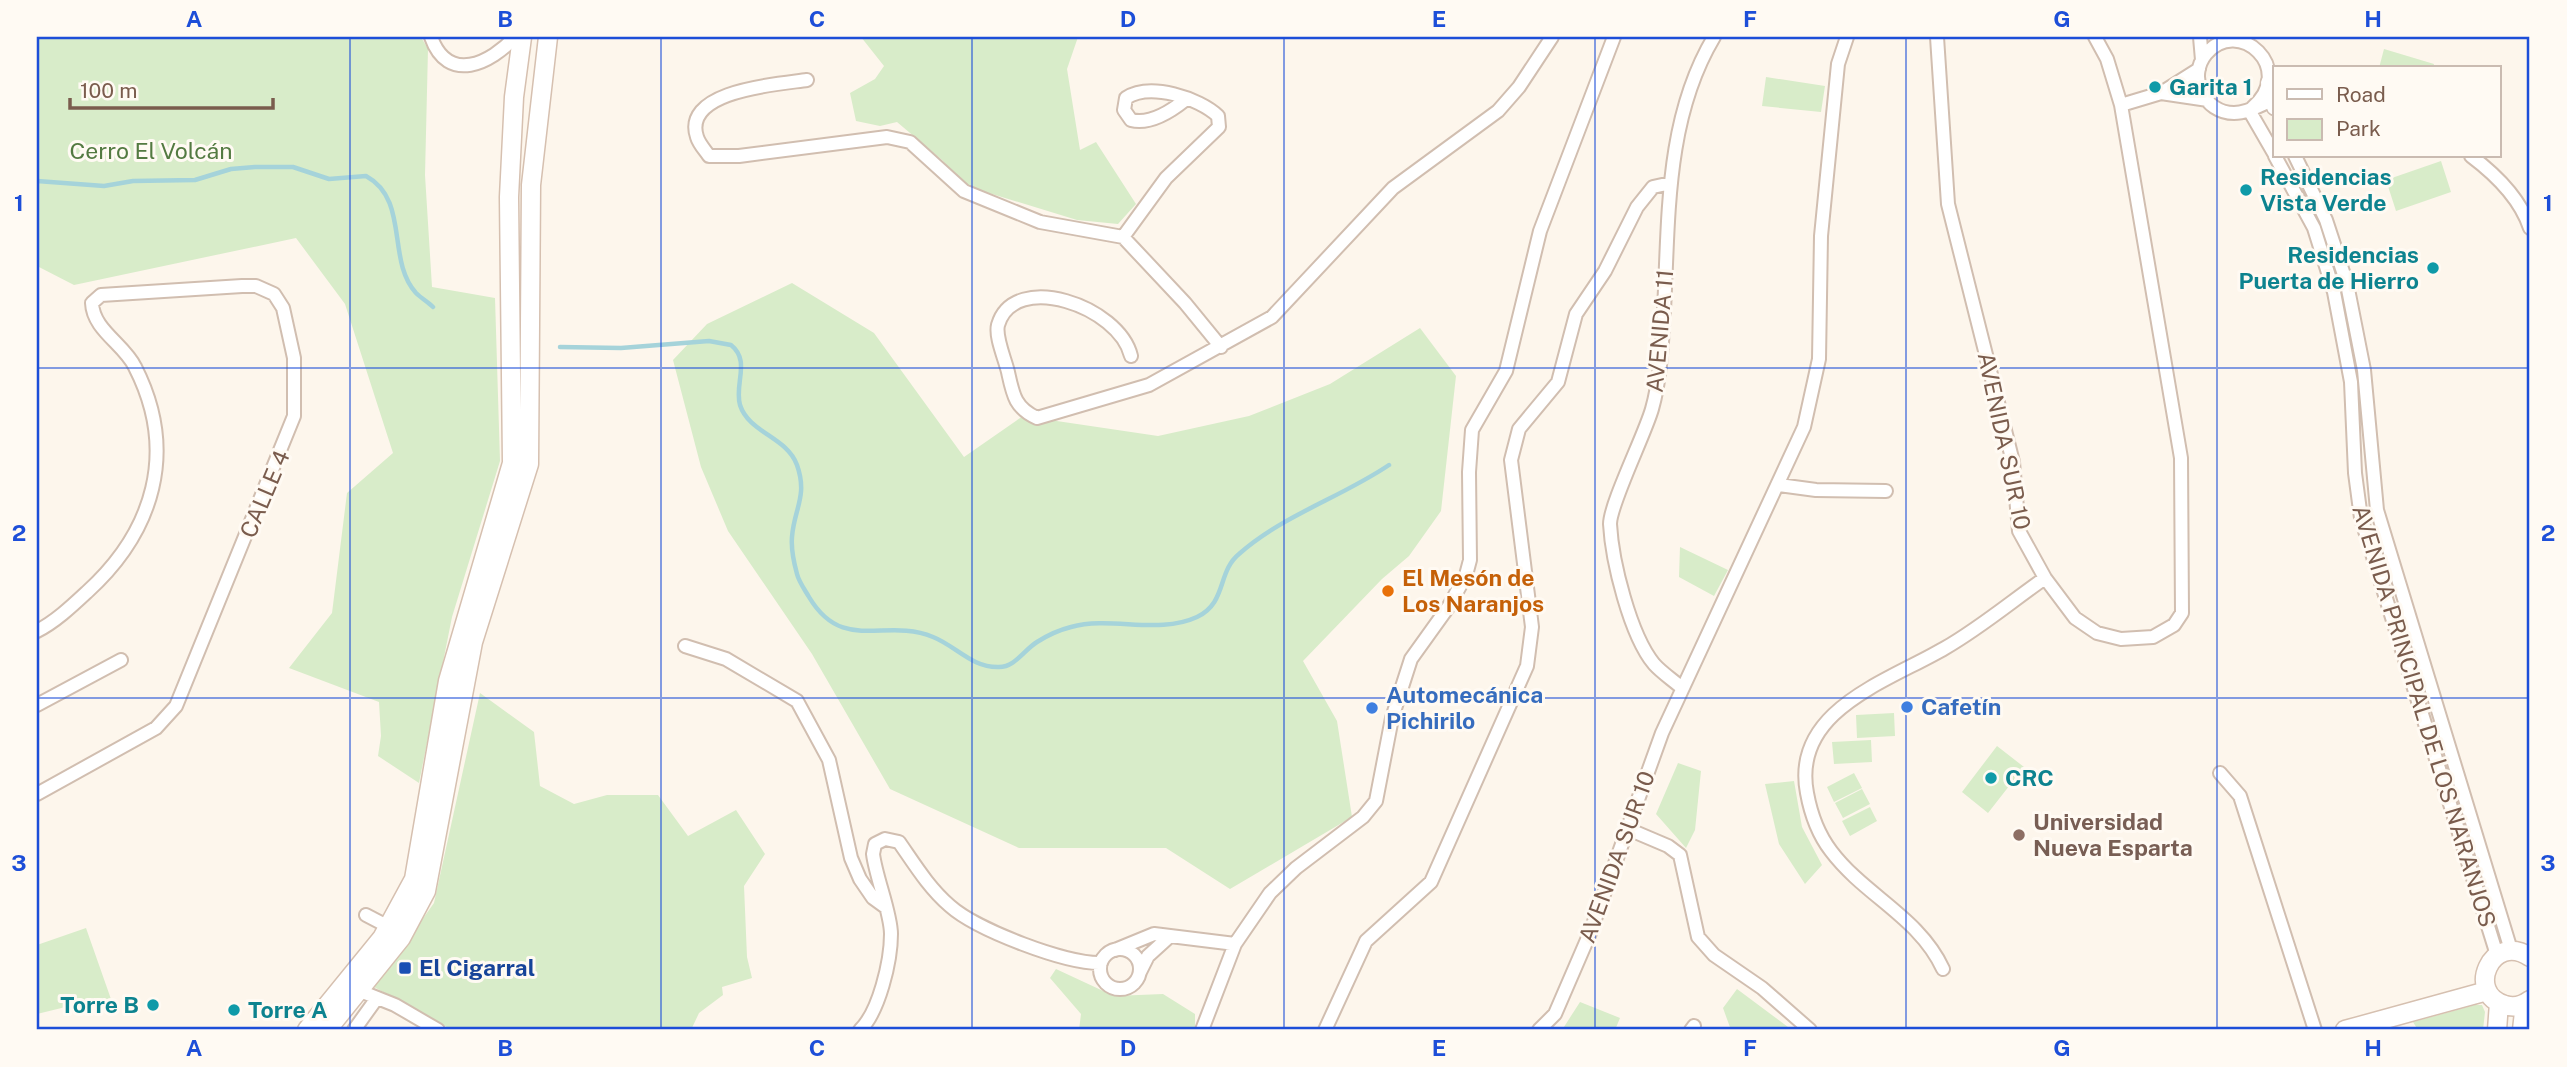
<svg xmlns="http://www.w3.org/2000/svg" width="2567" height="1067" font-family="'Public Sans',sans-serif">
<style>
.green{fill:#d8ecc9}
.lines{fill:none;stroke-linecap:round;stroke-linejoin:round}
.stream{stroke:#a5d3da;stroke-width:4.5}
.minor-casing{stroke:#d1beb0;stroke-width:16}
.tertiary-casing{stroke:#d1beb0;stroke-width:19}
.secondary-casing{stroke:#d6c0b0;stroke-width:21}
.minor{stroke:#fff;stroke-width:12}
.tertiary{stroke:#fff;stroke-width:16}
.secondary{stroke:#fff;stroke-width:18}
.grid{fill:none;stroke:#1d4ed8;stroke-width:2;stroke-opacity:0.55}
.culture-dot{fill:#0f9aa8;stroke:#fffaf3;stroke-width:2.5}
.food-dot{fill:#e8710a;stroke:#fffaf3;stroke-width:2.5}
.shop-dot{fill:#3f7fe0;stroke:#fffaf3;stroke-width:2.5}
.education-dot{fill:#8d6e63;stroke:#fffaf3;stroke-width:2.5}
.transit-dot{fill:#1a4fb4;stroke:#fffaf3;stroke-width:2.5}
.labels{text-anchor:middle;stroke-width:6;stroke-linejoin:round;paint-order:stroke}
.culture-label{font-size:23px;font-weight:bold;fill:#0d838f;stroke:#fffaf3;text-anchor:start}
.park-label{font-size:23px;fill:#537a41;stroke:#fffaf3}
.street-label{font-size:23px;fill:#7a5c4d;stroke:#fffaf3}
.food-label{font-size:23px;font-weight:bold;fill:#c56008;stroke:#fffaf3;text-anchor:start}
.shop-label{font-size:23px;font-weight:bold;fill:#366cbe;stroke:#fffaf3;text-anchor:start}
.education-label{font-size:23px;font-weight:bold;fill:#785e54;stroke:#fffaf3;text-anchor:start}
.transit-label{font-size:23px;font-weight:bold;fill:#164399;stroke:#fffaf3;text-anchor:start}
.neatline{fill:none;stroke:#1d4ed8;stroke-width:2.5}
.grid-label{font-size:23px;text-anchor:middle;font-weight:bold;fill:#1d4ed8}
</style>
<rect width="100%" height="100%" fill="#fdf6ec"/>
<!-- green -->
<path class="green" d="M37,37H421L428,49L425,175L432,287L495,298L500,461L452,617L419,783L378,756L381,736L379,702L289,668L332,613L347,493L393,453L345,304L296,238L74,285L37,266Z
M861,37H1078L1067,69L1080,150L1096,142L1136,204L1118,224L1077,220L966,186L942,160L897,122L880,126L856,121L850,93L875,79L884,66Z
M2384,49L2434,64L2433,68H2379Z
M1766,77L1825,86L1821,112L1762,106Z
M2441,161L2451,192L2396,211L2386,180Z
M792,283L874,333L964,457L1023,416L1158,436L1249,416L1330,384L1420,328L1456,376L1441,511L1409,556L1382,579L1303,661L1337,721L1352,817L1230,889L1166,848H1019L890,789L812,654L728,531L701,467L673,360L707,324Z
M1680,547L1728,570L1714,596L1679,577Z
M480,693L534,732L540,786L574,804L607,795H658L688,836L736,810L765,854L744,886L747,957L752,978L722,987L723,995L699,1013L691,1030H452L374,987L434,903Z
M1894,713L1895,736L1857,738L1856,715Z
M1871,740L1872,762L1834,764L1832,742Z
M1997,746L2024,767L1988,813L1962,792Z
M1678,763L1701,771L1695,830L1686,848L1656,814Z
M1854,773L1862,788L1834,802L1827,787Z
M1794,781L1802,827L1822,865L1805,884L1779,844L1765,784Z
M1862,789L1870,804L1843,818L1835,803Z
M1870,807L1877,821L1850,836L1842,821Z
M86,928L112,1002L96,1007L86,1002L37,1014V945Z
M1056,969L1114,996L1163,994L1195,1014V1030H1079L1081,1014L1050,978Z
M1737,989L1792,1030H1731L1723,1008Z
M1580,1002L1620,1018L1615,1030H1562Z
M2475,1005H2482L2485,1012L2483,1030H2418L2413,1022Z"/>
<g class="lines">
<!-- stream -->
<path class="stream" d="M37,181L104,186L133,181L195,180L231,169L255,167H293L329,179L366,176C410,200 386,260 416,293C421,298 428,302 433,307
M560,347L621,348L709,341L731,345C751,361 734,384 740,405C749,433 787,437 797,465C808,496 794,509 792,537C791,548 794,563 797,574C799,582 805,590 809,597C843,654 885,617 933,637C956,646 972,668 999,667C1015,667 1024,650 1037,642C1048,635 1059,630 1071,627C1112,616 1158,635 1197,617C1227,603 1217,572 1239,554C1283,515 1340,498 1389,465"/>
<!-- minor casing -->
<g class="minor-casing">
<path id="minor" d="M431,37C448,85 491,63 515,37
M1937,37L1948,204L2013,462L2019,531L2045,578L2075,618L2097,633L2121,639L2153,637L2174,625L2182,613L2181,458L2121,105L2107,59L2095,37
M2200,37L2202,60
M807,80C780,84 681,90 697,137C699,144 705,150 709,156H739L887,137L910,142L964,191L1040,222L1123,237L1185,303L1221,347
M2161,93L2208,100
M2121,105L2161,93L2199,69
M2252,108C2298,69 2238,15 2206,54C2187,77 2204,113 2234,113C2248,113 2262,104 2275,99
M2249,110L2275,155
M2275,156L2314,228L2334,292L2351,382L2355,473L2361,518L2497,955
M2295,156L2326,220L2347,284L2364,370L2377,510L2511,950
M2471,156C2495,174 2520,198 2530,228
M1123,237L1166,178L1219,127L1218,116C1199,98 1150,82 1126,98L1124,110L1131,120C1150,125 1170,112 1185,100
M1131,356C1119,306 1014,270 998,325C995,337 1005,359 1008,372C1013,395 1015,408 1037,418L1149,385L1272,317L1393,188L1498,111L1519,87L1552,37
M1779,485L1816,490L1886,491
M37,631C55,622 72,606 87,592C154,531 178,451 135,367C124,344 93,330 92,303L101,295L242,286H256L274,294L283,308L294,358V416L176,706L156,728L37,794
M685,646L726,659L797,701L829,760L851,858L860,879L873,898L884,906
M1682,688C1673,680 1662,673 1654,664C1630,635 1612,561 1610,524C1610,504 1645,434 1652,409C1661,377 1662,342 1664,310C1669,217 1665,119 1714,37
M37,705L121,660
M2220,773L2240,796L2315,1030
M1628,829L1668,846L1680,855L1698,937L1714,955L1762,988L1810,1030
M366,915L389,927
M1100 969a20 20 0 1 1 40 0a20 20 0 1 1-40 0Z
M1115,950L1154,934L1235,944
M1943,969C1919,917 1865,896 1831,851C1818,834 1811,815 1807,793C1791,710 1889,681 1945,648C1980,628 2012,601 2045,578
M1140,972L1148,956L1170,936
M360,991L395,1005L438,1030
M354,1030L377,998
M860,1030C879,1012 891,961 891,934C891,913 876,878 873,854L875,844L885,839L899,842C915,865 929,888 950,906C977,930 1066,964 1101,963
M1202,1030L1235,944L1270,893L1296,868L1363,817L1376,801L1392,718L1411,659L1449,606L1466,575L1470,560L1469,472L1472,430L1506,371L1540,231L1614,37
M1325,1030L1366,941L1431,882L1527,666L1532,627L1511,460L1519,429L1558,382L1576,314L1605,271L1637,207L1653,187L1671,183
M1539,1030L1555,1014L1590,933L1662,733L1804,427L1819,359L1821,236L1838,64L1847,37
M1691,1030L1694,1026"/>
</g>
<!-- tertiary casing -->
<g class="tertiary-casing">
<path id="tertiary" d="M2269,83L2275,107"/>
</g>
<!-- secondary casing -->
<g class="secondary-casing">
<path id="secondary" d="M2530,957C2491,931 2465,994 2505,1005C2514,1008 2522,1006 2530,1000
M307,1030L382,938L414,879L448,681L512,463L509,197L514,97L522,37
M327,1030L401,938L426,891L473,642L529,464L531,185L548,37
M2345,1030L2487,991
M2497,1030L2499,1003
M2522,1030L2525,1003"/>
</g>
<!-- minor -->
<use href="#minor" class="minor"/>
<!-- tertiary -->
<use href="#tertiary" class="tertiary"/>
<!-- secondary -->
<use href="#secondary" class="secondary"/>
</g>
<!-- grid -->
<path class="grid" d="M350,37V1030M661,37V1030M972,37V1030M1284,37V1030M1595,37V1030M1906,37V1030M2217,37V1030M37,368H2530M37,698H2530"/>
<!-- markers -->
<g class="culture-dot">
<circle cx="2155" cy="87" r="7"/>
<circle cx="2246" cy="190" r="7"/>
<circle cx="2433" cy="268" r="7"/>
<circle cx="1991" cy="778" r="7"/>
<circle cx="153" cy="1005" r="7"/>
<circle cx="234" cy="1010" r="7"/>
</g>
<circle class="food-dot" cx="1388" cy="591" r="7"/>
<g class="shop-dot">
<circle cx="1907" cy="707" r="7"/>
<circle cx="1372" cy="708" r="7"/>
</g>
<circle class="education-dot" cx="2019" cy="835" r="7"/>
<rect class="transit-dot" x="398" y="961" width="14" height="14" rx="3.5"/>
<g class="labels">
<!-- culture labels -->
<g class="culture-label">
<text x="2169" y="95">Garita 1</text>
<text x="2260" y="185">Residencias<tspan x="2260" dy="26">Vista Verde</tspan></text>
<text x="2419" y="263" text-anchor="end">Residencias<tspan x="2419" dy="26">Puerta de Hierro</tspan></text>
<text x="2005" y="786">CRC</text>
<text x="139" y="1013" text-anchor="end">Torre B</text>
<text x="248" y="1018">Torre A</text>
</g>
<!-- park labels -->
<g class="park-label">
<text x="151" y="159">Cerro El Volcán</text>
</g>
<!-- street labels -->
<g class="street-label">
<text transform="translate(1660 331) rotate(-85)" y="8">AVENIDA 11</text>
<text transform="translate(2004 441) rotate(78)" y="8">AVENIDA SUR 10</text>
<text transform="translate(265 494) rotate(-67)" y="8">CALLE 4</text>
<text transform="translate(2424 716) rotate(73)" y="8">AVENIDA PRINCIPAL DE LOS NARANJOS</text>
<text transform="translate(1617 857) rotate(-70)" y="8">AVENIDA SUR 10</text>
</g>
<!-- food labels -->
<g class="food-label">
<text x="1402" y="586">El Mesón de<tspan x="1402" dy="26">Los Naranjos</tspan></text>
</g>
<!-- shop labels -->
<g class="shop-label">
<text x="1386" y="703">Automecánica<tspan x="1386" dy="26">Pichirilo</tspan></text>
<text x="1921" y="715">Cafetín</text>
</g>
<!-- education labels -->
<g class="education-label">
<text x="2033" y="830">Universidad<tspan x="2033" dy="26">Nueva Esparta</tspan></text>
</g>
<!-- transit labels -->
<g class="transit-label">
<text x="419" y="976">El Cigarral</text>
</g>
</g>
<!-- border -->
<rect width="2567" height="1067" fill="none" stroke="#fffaf3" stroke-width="77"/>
<!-- legend -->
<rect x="2273" y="66" width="228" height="91" fill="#fffaf3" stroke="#cabbb1" stroke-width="2"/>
<rect x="2287" y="89" width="35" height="10" fill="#ffffff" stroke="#cabbb1" stroke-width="2"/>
<text x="2336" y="102" font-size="21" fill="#7a5c4d">Road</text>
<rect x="2287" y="119" width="35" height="21" fill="#d8ecc9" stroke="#cabbb1" stroke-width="2"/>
<text x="2336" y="136" font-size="21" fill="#7a5c4d">Park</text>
<!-- scale -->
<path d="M70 98v10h203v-10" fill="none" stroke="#7a5c4d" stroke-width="3.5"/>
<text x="80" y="98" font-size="21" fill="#7a5c4d" stroke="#fffaf3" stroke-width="5" paint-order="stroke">100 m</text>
<rect x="38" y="38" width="2490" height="990" class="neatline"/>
<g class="grid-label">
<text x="194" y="27">A</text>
<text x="505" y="27">B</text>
<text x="817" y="27">C</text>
<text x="1128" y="27">D</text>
<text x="1439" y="27">E</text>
<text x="1750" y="27">F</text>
<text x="2062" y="27">G</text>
<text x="2373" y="27">H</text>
<text x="19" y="211">1</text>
<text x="2548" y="211">1</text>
<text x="19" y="541">2</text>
<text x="2548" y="541">2</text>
<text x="19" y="871">3</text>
<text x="2548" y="871">3</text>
<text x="194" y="1056">A</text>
<text x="505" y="1056">B</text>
<text x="817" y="1056">C</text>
<text x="1128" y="1056">D</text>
<text x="1439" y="1056">E</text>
<text x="1750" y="1056">F</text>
<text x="2062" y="1056">G</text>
<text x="2373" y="1056">H</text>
</g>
</svg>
